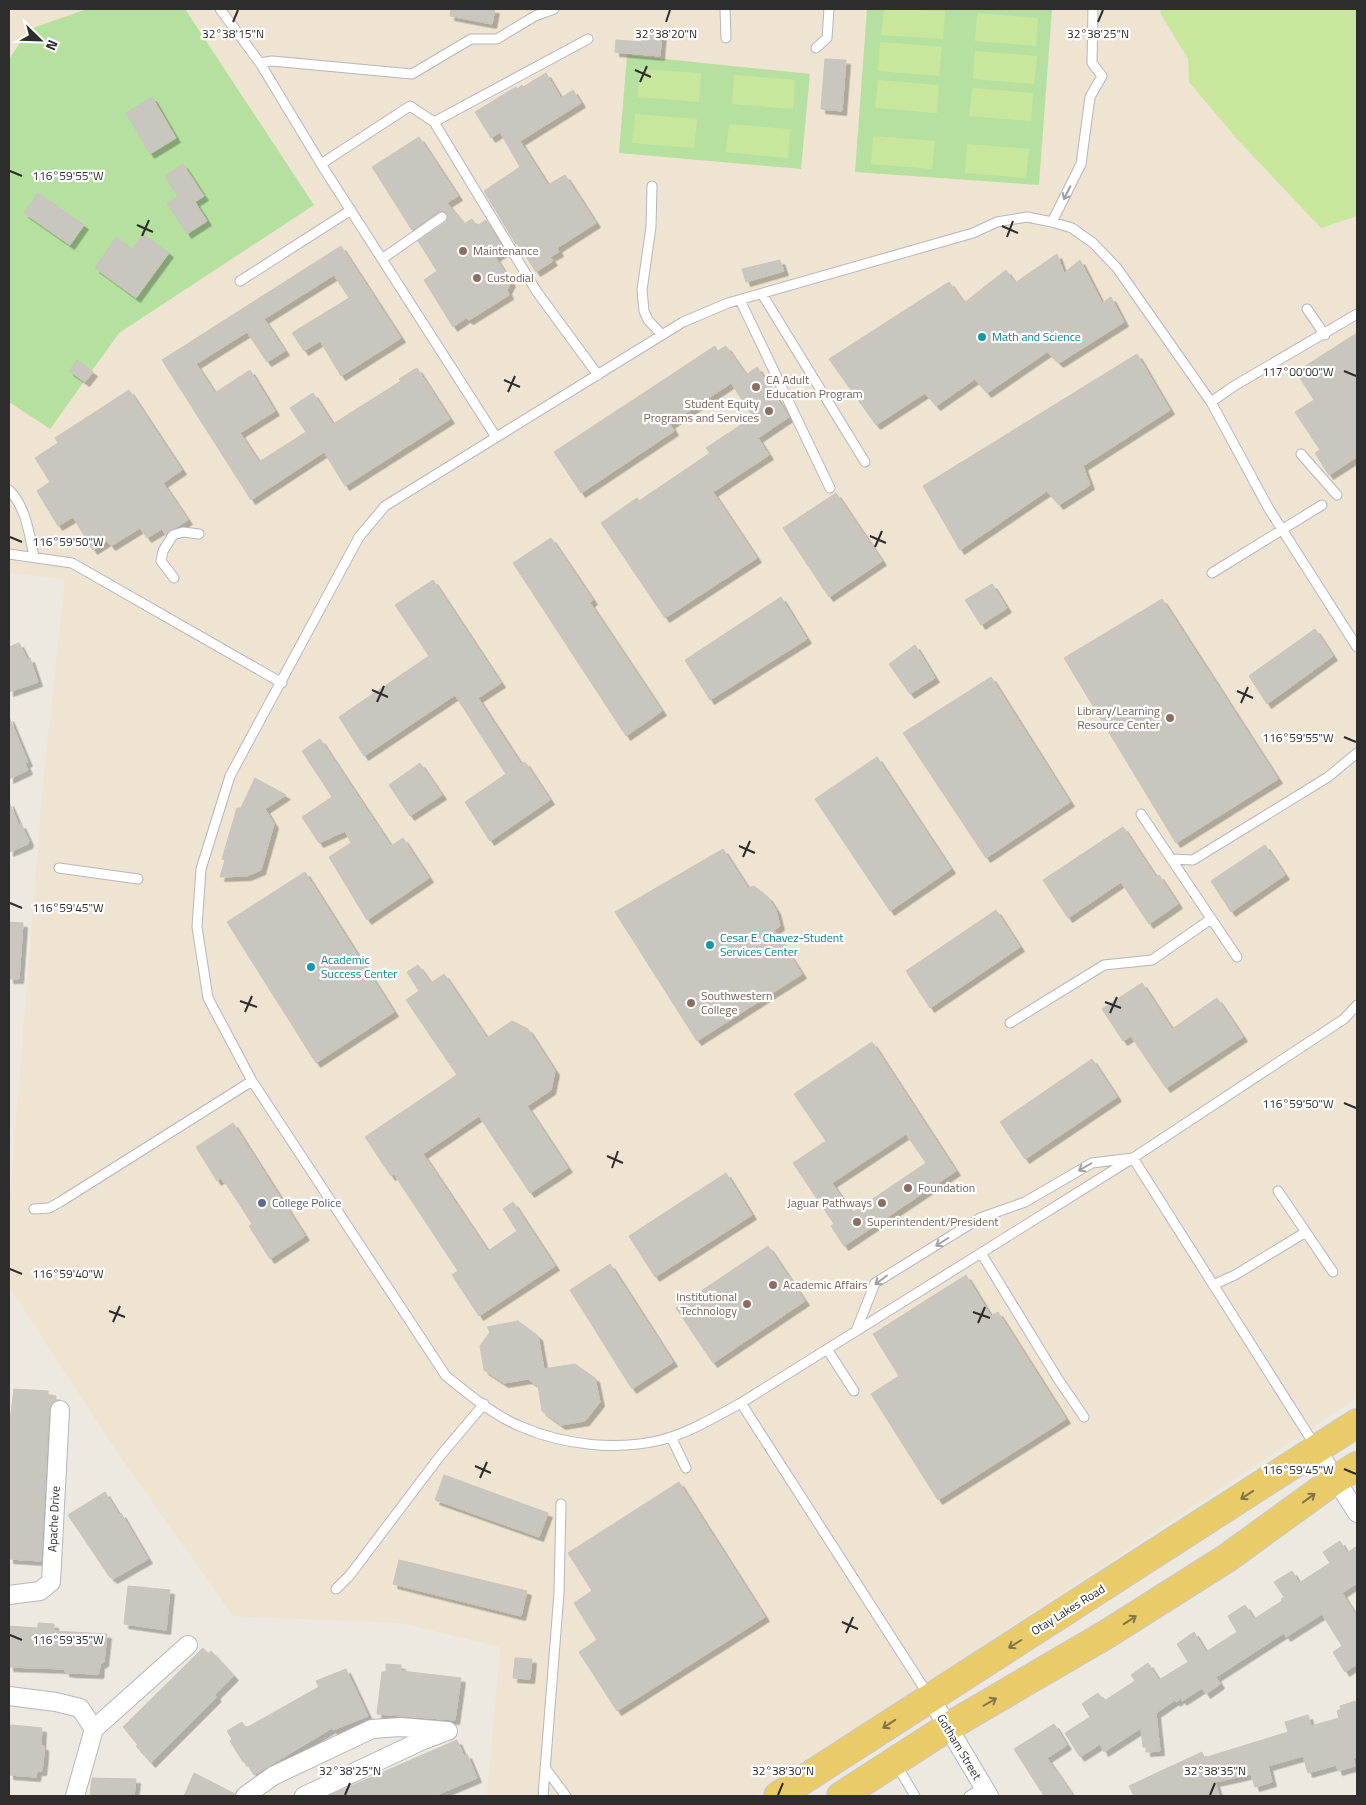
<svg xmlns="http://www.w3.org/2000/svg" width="1366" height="1805" font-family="'Titillium Web',sans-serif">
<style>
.education{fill:#eee4d1}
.green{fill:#b6e0a0}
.pitch{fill:#c8e79d}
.building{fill:#c9c6bf;stroke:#c9c4ba;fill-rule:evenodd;filter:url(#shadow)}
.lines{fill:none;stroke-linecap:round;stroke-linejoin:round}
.service-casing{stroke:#b4b6bf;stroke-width:11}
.minor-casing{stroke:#b4b6bf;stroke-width:20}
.primary-casing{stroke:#c8c8c8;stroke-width:30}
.service{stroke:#fff;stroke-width:9}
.minor{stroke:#fff;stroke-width:18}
.primary{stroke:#eacb69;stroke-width:28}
.oneway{stroke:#a0a0a0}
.oneway2{stroke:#827448}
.ticks{fill:none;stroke:#2d2d2d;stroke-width:2}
.education-dot{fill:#8d6e63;stroke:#fff;stroke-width:2}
.culture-dot{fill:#0f9aa8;stroke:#fff;stroke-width:2}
.service-dot{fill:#5c6f8a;stroke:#fff;stroke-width:2}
.labels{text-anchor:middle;stroke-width:4.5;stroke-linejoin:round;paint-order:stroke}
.education-label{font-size:12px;fill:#785e54;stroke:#fff;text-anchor:start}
.culture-label{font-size:12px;fill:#0d838f;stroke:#fff;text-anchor:start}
.service-label{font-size:12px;fill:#4e5e75;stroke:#fff;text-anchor:start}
.street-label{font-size:12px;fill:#2d2d2d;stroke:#fff}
.ticks-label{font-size:12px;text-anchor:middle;fill:#2d2d2d;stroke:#fff;stroke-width:4.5;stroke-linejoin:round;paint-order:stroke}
</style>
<defs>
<filter id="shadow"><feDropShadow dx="4.5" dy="4.5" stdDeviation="0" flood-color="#0004"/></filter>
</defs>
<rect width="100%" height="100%" fill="#ede8e0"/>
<!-- education -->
<path class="education" d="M9,9H1357V1398L755,1796H487L500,1647L401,1623L233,1616L117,1452L9,1287V1212L42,793L65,579L9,573Z"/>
<!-- green -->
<path class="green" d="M87,9H185L314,205L119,333L50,429L9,402V59L30,29Z
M867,9H1052L1039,185L855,172Z
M627,55L810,74L801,169L619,153Z"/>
<!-- pitch -->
<path class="pitch" d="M884,9L945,11L943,39L881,35Z
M1161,9H1357V216L1321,228L1236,138L1189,82L1188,59L1160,13Z
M977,13L1038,18L1036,46L975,41Z
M880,42L942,47L939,76L878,71Z
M975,51L1037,56L1034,84L973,79Z
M640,69L701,73L699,102L638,97Z
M734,75L795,80L793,109L732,104Z
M878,80L939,85L937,113L875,108Z
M972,88L1033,93L1031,121L969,116Z
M635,114L697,119L694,148L632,143Z
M729,124L790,129L788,158L726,152Z
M873,136L935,141L932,169L871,164Z
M967,144L1029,149L1026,178L965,173Z"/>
<!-- building -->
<path class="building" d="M451,9H495L492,24L450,16Z
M643,29L662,31L660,56L615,52L616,40L642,42Z
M825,59L846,60L842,111L821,109Z
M546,73L561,98L573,90L581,103L520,141L548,185L565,175L596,223L557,248L559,252L550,257L553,261L536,272L517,243L516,244L484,191L520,167L500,132L491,138L475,112L516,87L517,89L522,85L523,87Z
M152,97L176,138L150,154L126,113Z
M419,137L458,196L447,203L464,224L472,219L477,226L486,220L505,251L495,257L511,282L507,290L509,295L469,320L466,318L453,327L424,280L437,271L418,241L446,222L447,214L444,211L439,212L412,230L372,167Z
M183,164L204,196L195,202L207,221L187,234L167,203L178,197L165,176Z
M38,193L84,225L70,245L24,213Z
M143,234L169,253L136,298L95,268L116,237L132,249Z
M341,246L401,338L341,376L320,341L304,351L292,333L349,298L334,275L264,319L285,351L267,362L247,332L196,364L215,393L250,370L275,411L240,433L259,462L306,432L290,408L313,393L333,424L401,381L399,379L417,368L450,419L345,486L324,452L251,500L162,360Z
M1057,254L1064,273L1080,260L1102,303L1111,297L1124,322L1059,363L1047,352L987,393L975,379L936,406L925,393L876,425L829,359L949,282L964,303L1006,270L1015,283Z
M780,260L784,271L746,282L742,269Z
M1357,333V457L1329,475L1315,453L1320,450L1295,412L1314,400L1296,372Z
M715,346L718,351L726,346L746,375L757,367L789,417L758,438L769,455L713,492L757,558L665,618L601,523L637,498L639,501L710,453L706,448L753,417L731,383L670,424L674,431L581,493L554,452Z
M1137,354L1170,410L1083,466L1090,485L1059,505L1047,491L960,550L923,486Z
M77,360L93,372L85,382L69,371Z
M129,390L182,470L163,483L188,520L165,534L162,529L147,538L140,528L111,546L107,541L93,550L73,517L58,526L37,491L50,482L35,458L58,443L55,438Z
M836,493L882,561L829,597L783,528Z
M551,538L593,600L590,603L662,711L626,736L513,563Z
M433,580L501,683L478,698L521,764L525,762L550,800L490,841L465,802L506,774L455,695L364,756L339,717L429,656L395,605Z
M992,584L1007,608L981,625L965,600Z
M781,597L807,639L710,700L685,660Z
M1162,599L1278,779L1176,843L1064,658Z
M1315,629L1333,656L1267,704L1249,676Z
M19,643L27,659L30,658L38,682L9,692V647Z
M915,645L935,678L910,694L889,664Z
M991,677L1070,802L986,858L903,733Z
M9,717L28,762L25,763L28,770L9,779Z
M320,739L391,846L403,838L429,878L367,920L329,857L351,843L345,831L319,843L302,817L332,797L302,751Z
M877,757L951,869L890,911L815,799Z
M420,763L442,795L410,816L389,785Z
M255,778L286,795L265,809L274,824L261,870L247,876L220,877L225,860L222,859L237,808H241Z
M9,802L19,825L21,824L29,841L28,844L9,852Z
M1123,827L1156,877L1159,875L1178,904L1149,924L1121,882L1068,918L1043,880Z
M1265,845L1285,875L1231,912L1211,881Z
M723,849L748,888L754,886L768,897L776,910L780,926L774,930L802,974L697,1041L615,912Z
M305,872L394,1012L316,1063L227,922Z
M996,910L1020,947L930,1008L906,971Z
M9,922L23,923L19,979H9Z
M418,965L431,983L444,974L487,1038L512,1021L528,1029L555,1071L551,1090L527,1106L568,1168L530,1193L479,1116L423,1154L488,1251L517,1231L503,1209L513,1202L555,1266L479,1316L452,1275L458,1271L394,1174L391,1176L365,1137L457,1075L406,1000L419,991L407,972Z
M1142,983L1172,1029L1217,998L1243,1037L1166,1088L1131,1036L1123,1041L1102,1009Z
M872,1042L956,1171L844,1246L831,1226L834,1224L793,1163L826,1141L794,1094ZM906,1134L926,1163L852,1213L832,1183Z
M1092,1059L1117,1097L1025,1159L1000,1122Z
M233,1123L305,1236L270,1259L249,1226L252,1224L225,1182L224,1183L221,1178L217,1181L196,1147Z
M726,1173L752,1215L655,1277L629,1236Z
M768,1246L805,1301L713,1363L676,1308Z
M610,1264L673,1362L632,1389L570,1290Z
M966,1275L991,1316L998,1312L1066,1419L938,1500L871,1394L899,1376L873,1334Z
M518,1321L538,1336L544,1369L575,1364L595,1378L600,1402L585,1421L561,1425L542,1411L538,1386L528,1379L504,1383L484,1370L480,1346L490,1332L487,1327Z
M14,1389L48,1391V1395L56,1396V1400L49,1409L41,1561L9,1559V1429Z
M444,1475L548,1513L539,1537L435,1500Z
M679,1482L765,1617L617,1711L579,1652L597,1640L574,1603L592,1591L568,1553Z
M105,1492L119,1515L121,1513L148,1559L113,1579L109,1576L68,1515Z
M1340,1541L1347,1553L1357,1546V1583L1342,1593L1357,1617V1664L1345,1672L1333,1652L1342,1646L1322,1614L1286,1637L1284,1633L1216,1677L1220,1684L1206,1694L1202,1688L1182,1701L1181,1698L1176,1702L1175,1700L1156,1713L1160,1751L1146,1752V1747H1143L1141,1728L1104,1752L1100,1744L1080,1757L1065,1733L1090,1717L1082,1704L1098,1693L1104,1701L1135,1681L1131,1675L1148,1663L1159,1680L1188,1662L1177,1644L1194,1632L1206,1652L1237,1632L1228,1616L1245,1605L1254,1619L1282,1601L1281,1599L1284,1597L1274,1582L1292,1571L1299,1583L1330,1563L1323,1552Z
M399,1560L527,1591L521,1616L393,1584Z
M128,1586L170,1590L166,1630L124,1624Z
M38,1623L54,1624V1631L107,1634L104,1662L100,1664L99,1674L70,1673L65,1672V1669L9,1667V1626L38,1628Z
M203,1648L209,1654L211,1651L234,1676L215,1695L217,1697L151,1763L136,1746L138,1745L123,1727Z
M515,1658L532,1659L530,1679L513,1678Z
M386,1664L401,1665V1671L461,1678L455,1720L377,1714L382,1672H386Z
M346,1669L368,1716L333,1730L332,1728L254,1775L244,1759L243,1762L230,1741L232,1739L227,1731L242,1722L246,1728L319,1687L316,1681Z
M1355,1701L1357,1710V1757L1353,1758L1355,1766L1338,1771L1336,1765L1308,1773L1303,1756L1268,1766L1272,1782L1255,1787L1251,1774L1215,1782L1219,1796H1134L1129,1786L1202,1752L1204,1758L1288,1732L1285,1722L1308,1715L1311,1726L1339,1718L1337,1711L1341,1709L1340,1706Z
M1054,1724L1067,1745L1047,1758L1073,1796H1044L1014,1749Z
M12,1725L42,1728L41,1746H44V1754L42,1771H37L36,1777L9,1775V1726Z
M457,1740L464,1756L467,1754L477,1778L434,1796H328Z
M194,1773L235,1794L234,1796H184Z
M92,1778L136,1779L134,1796H90Z"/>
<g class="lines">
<!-- service casing -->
<g class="service-casing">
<path id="service" d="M220,9L260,63L321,164L496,437
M725,9L726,38
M816,48L827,38L829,9
M260,63L272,61L412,74L471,39H497L535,16L554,9
M434,122L537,292L598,375
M321,164L410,106L434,122L588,39
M652,186L651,227L642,290L644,311L648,320L662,335
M1052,222L1081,164L1090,97L1102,76L1092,63L1093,9
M382,259L442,217
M240,281L351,210
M762,294L865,462
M740,300L830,488
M1307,309L1325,335
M1211,402L1234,386L1357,314
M1301,454L1337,495
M9,490C26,507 29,533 34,556
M9,554L72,563L282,683
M1212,573L1322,505
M174,578L161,561L163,551L173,535L183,532L199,534
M1357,647L1269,509L1211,402L1117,268L1093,243L1072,228L1052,222L1027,217L997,222L973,233L728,303L683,322L385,506L359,537L230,776L201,869L197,927L208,998L252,1081L446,1376C469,1394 494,1416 522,1427C564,1445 616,1451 661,1440C689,1433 715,1417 741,1403L1133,1158L1344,1019L1357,1005
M1141,814L1237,957
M1171,859L1193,860L1328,777L1357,753
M59,868L138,879
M1010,1023L1104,965L1152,960L1211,919
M1278,1191L1333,1272
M34,1209L49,1208L60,1202L252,1081
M981,1253L1058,1379L1084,1417
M1213,1285L1235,1275L1306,1232
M856,1331L875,1283L980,1218L1025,1202L1092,1163L1133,1158L1316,1447
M827,1349L854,1391
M741,1403L929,1696
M671,1437L686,1468
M336,1589L350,1575L440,1456L484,1404
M896,1764L915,1796
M545,1768L566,1796
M543,1796L559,1593L561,1504
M969,1796L984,1787"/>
</g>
<!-- minor casing -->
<g class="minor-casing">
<path id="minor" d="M1317,1450L1357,1513
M9,1595L40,1591L51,1582L60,1410
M9,1696L56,1702L80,1708L94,1729
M930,1697L989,1796
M75,1796L94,1729L188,1645
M245,1796L273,1776L372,1729L400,1727L448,1731
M304,1796L423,1740L442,1733"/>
</g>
<!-- primary casing -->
<g class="primary-casing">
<path id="primary" d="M778,1796L1357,1423
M841,1796L948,1727L1107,1634L1227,1558L1336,1479L1357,1466"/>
</g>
<!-- service -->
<use href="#service" class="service"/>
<!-- minor -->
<use href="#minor" class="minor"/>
<!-- primary -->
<use href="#primary" class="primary"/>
</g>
<!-- one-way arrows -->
<defs><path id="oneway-shaft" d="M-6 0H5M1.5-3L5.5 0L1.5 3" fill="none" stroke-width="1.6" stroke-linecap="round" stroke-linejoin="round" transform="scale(1.25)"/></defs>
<g class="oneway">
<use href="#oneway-shaft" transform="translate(1067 193) rotate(117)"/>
<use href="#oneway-shaft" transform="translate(1085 1167) rotate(150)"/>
<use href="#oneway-shaft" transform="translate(942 1242) rotate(148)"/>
<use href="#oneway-shaft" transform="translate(881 1280) rotate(143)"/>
</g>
<g class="oneway2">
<use href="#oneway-shaft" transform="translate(1247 1495) rotate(147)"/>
<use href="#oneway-shaft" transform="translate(1309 1498) rotate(-36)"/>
<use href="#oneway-shaft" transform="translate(1130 1620) rotate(-33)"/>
<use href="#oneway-shaft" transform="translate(1015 1644) rotate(148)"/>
<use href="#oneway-shaft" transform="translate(990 1702) rotate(-30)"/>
<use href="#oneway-shaft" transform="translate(889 1724) rotate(147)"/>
</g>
<!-- ticks -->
<path class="ticks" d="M233,22L238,10M666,22L670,10M1098,22L1103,10M635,70L651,77M640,82L647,66M10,171L22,176M137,225L153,232M1002,226L1018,233M142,236L149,220M1007,237L1013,221M1344,371L1356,376M504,380L520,387M508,392L515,376M870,536L886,543M10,537L22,542M875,547L882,531M372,690L388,697M1237,691L1253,698M377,702L384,686M1241,703L1248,687M1344,737L1356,742M739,846L755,853M743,857L750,841M10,903L22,908M240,1001L257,1007M1105,1002L1121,1008M245,1012L252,996M1110,1013L1117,997M1344,1103L1356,1108M607,1156L623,1163M612,1168L618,1151M10,1269L22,1274M109,1311L125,1317M973,1312L990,1318M113,1322L120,1306M978,1323L985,1307M475,1466L491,1473M1344,1469L1356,1474M480,1478L487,1462M842,1622L858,1629M846,1633L853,1617M10,1635L22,1640M345,1795L350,1783M778,1795L783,1783M1210,1795L1215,1783"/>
<!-- markers -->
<g class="education-dot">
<circle cx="463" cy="251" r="5"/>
<circle cx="477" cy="278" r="5"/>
<circle cx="756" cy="387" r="5"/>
<circle cx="769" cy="411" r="5"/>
<circle cx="1170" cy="718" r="5"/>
<circle cx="691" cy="1003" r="5"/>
<circle cx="908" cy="1188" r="5"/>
<circle cx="882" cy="1203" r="5"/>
<circle cx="857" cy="1222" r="5"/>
<circle cx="773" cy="1285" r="5"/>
<circle cx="747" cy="1304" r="5"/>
</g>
<g class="culture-dot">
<circle cx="982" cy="337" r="5"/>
<circle cx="710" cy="945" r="5"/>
<circle cx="311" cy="967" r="5"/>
</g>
<circle class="service-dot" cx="262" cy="1203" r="5"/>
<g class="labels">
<!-- education labels -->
<g class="education-label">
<text x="473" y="255">Maintenance</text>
<text x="487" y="282">Custodial</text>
<text x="766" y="384">CA Adult<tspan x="766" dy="14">Education Program</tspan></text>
<text x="759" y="408" text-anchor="end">Student Equity<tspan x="759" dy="14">Programs and Services</tspan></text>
<text x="1160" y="715" text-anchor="end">Library/Learning<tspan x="1160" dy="14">Resource Center</tspan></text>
<text x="701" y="1000">Southwestern<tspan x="701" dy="14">College</tspan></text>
<text x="918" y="1192">Foundation</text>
<text x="872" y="1207" text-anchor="end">Jaguar Pathways</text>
<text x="867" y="1226">Superintendent/President</text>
<text x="783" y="1289">Academic Affairs</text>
<text x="737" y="1301" text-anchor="end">Institutional<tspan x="737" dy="14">Technology</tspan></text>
</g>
<!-- culture labels -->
<g class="culture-label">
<text x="992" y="341">Math and Science</text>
<text x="720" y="942">Cesar E. Chavez-Student<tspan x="720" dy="14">Services Center</tspan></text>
<text x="321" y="964">Academic<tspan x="321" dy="14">Success Center</tspan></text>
</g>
<!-- service labels -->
<g class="service-label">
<text x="272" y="1207">College Police</text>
</g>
<!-- street labels -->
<g class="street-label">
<text transform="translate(54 1519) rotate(-87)" y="4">Apache Drive</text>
<text transform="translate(1068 1610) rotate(-32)" y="4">Otay Lakes Road</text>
<text transform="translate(959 1747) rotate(59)" y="4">Gotham Street</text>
</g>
</g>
<g class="ticks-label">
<text x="233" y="38">32°38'15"N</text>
<text x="666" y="38">32°38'20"N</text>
<text x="1098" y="38">32°38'25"N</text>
<text x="68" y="180">116°59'55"W</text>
<text x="1298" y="376">117°00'00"W</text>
<text x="68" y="546">116°59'50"W</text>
<text x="1298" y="742">116°59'55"W</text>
<text x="68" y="912">116°59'45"W</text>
<text x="1298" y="1108">116°59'50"W</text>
<text x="68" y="1278">116°59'40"W</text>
<text x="1298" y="1474">116°59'45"W</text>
<text x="68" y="1644">116°59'35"W</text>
<text x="350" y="1775">32°38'25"N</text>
<text x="783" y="1775">32°38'30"N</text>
<text x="1215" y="1775">32°38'35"N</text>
</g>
<!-- border -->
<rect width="1366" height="1805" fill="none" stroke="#2d2d2d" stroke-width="20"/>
<!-- north arrow -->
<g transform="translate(40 40) rotate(113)" stroke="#ffffff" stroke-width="4" paint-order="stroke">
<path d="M0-4L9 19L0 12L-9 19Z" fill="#2d2d2d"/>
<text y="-8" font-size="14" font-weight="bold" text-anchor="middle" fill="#2d2d2d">N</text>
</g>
</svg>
